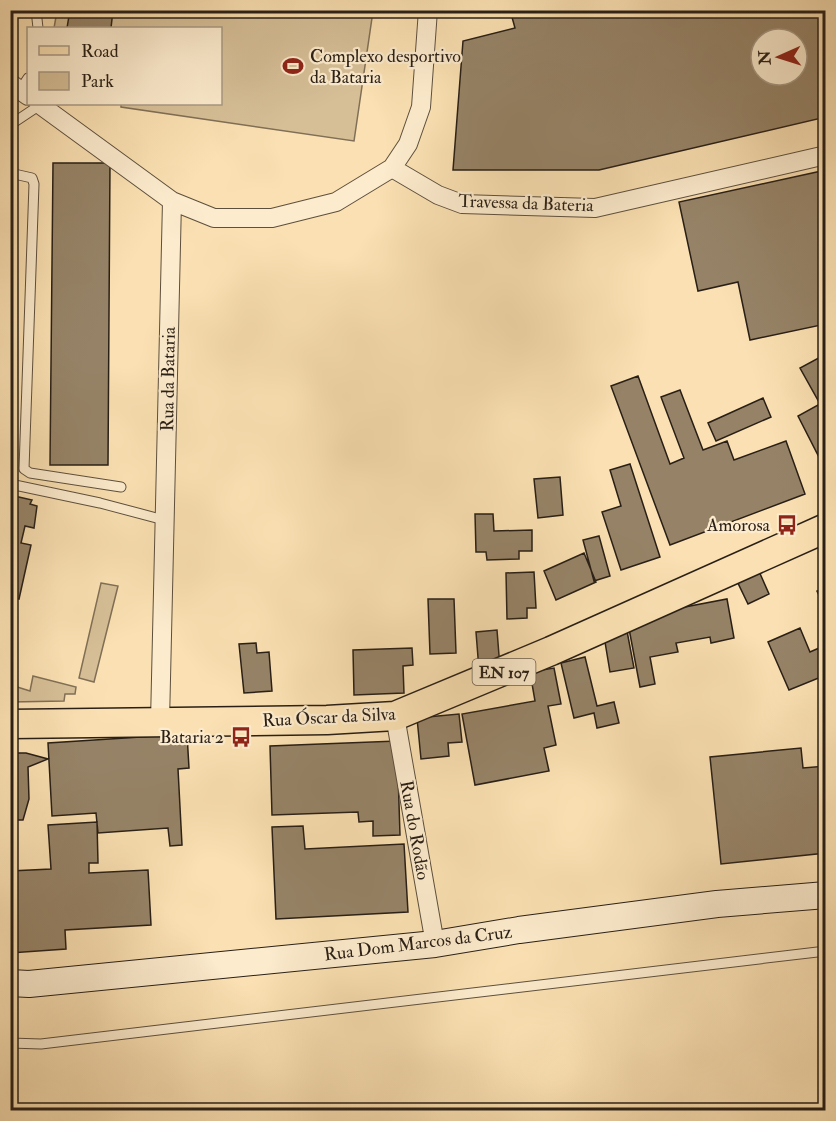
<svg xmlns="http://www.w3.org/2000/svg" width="836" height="1121" font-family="'IM FELL Double Pica',serif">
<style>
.green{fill:#d6bf97;stroke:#806f56;stroke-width:1.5}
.building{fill:#968367;stroke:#291f16;stroke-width:1.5;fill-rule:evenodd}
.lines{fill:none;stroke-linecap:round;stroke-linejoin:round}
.lane-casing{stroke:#5d4f3d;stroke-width:11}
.street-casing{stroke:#5d4f3d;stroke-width:20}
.secondary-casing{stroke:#291f16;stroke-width:28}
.primary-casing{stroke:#291f16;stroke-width:31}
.lane{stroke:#fcebcd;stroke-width:9}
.street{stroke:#fcebcd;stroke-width:18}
.secondary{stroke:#fcebcd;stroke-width:26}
.primary{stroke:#fae0b2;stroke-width:28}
.labels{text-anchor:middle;stroke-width:4.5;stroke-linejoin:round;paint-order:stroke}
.shield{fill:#fcebcd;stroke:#685c4d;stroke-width:1.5}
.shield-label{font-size:16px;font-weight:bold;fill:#291f16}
.poi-label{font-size:18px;fill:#291f16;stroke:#fcebcd;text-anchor:end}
.street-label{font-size:18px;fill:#291f16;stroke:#fcebcd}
</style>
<rect width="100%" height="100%" fill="#fae0b2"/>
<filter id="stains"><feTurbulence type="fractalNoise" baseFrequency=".00333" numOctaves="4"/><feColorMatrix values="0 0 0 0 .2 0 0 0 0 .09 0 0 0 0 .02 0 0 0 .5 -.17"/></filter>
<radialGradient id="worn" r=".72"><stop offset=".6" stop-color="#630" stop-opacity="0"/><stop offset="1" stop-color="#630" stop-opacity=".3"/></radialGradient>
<!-- green -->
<path class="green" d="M57,11H373L354,141L121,107V104H220V28H54Z
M101,583L118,586L94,682L79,678Z
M33,676L76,687L75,694H65L64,701L11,702V685L30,691Z"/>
<!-- building -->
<path class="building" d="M70,10H113L111,28H67Z
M510,10H826V117L599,170H453L463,41L515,28ZM761,39H797V75H761Z
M53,163H110L108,465H50Z
M826,170V324L750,340L738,282L698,291L679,202Z
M826,354V466L824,467L798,416L820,404L800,368Z
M638,376L670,464L684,458L661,397L680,390L703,450L727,441L734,460L786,441L805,494L670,545L611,386Z
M763,398L771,417L716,441L708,423Z
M630,464L660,557L621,570L602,512L621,506L610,470Z
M560,477L563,515L538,518L534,479Z
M10,495L32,500L30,504L37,506L34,528L25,526L21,543L31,545L19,599L10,597Z
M475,514H493L494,531L532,530V551H519V559L487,560L486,552H476Z
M599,536L610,576L594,581L583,540Z
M584,553L596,582L556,600L544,571Z
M758,569L769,594L748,604L736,579Z
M534,572L536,608H527V618L507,619L506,573Z
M826,587V610L817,591Z
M428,599H454L456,653L430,654Z
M727,599L734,638L711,643L710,637L676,643L678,652L650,657L655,684L640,687L627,618Z
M800,628L810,652L826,645V675L789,690L768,642Z
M497,630L500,668L479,670L476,632Z
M627,631L634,668L610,672L604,636Z
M256,643L257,653L269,652L272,691L244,693L239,644Z
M412,648L413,665L403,666L404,693L354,695L353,650Z
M585,657L597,706L614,702L619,723L597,728L594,713L574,718L561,663Z
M554,668L561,704L548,706L556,745L544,748L549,771L475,785L462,714L535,701L530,672Z
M459,714L462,742L448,743L449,756L421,759L417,718Z
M187,734L189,768L178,769L182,845L170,846L168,828L98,833L96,813L52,816L48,743Z
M397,741L400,835L373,836V821L359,822L358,812L272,815L270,746Z
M801,748L803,768L826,766V853L721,864L710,757Z
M10,753H26L48,759L28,767L29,799L23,820H10Z
M97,822L98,863H89V873L148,870L151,925L65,930L66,949L10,953V871L51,869L48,825Z
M303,826L305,849L404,844L408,912L276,919L272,827Z"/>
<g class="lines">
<!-- lane casing -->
<g class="lane-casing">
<path id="lane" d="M36,10L38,28
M20,90L28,78
M10,125L40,105
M10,173L32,178L34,184L24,469L30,473L121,487
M10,484L100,503L164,520
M10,1043L41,1044L826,951"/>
</g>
<!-- street casing -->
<g class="street-casing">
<path id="street" d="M10,83L28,96
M39,104L172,201L214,218H272L336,202L392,168L408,144L421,107L428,10
M392,168L438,195L462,204L595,208L826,155
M395,716L435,944
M160,722L172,201"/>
</g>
<!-- secondary casing -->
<g class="secondary-casing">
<path id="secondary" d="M10,983L29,984L435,944L519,930L717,904L826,895"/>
</g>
<!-- primary casing -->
<g class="primary-casing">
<path id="primary" d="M10,724L327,720L395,716L551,651L826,528"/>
</g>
<!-- lane -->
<use href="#lane" class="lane"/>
<!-- street -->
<use href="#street" class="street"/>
<!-- secondary -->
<use href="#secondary" class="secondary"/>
<!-- primary -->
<use href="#primary" class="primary"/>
</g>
<!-- icons -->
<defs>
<g id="stadium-bare" transform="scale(1.62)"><path d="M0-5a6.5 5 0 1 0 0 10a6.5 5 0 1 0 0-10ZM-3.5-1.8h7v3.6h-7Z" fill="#8f2418" stroke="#fcebcd" stroke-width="2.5" paint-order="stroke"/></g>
<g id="bus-bare" transform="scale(1.62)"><path d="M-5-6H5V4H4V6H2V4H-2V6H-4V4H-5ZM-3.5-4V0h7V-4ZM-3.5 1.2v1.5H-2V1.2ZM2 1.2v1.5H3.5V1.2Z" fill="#8f2418" stroke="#fcebcd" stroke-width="2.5" paint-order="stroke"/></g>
</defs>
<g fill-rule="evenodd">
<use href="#stadium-bare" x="293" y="66"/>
<use href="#bus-bare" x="787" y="525"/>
<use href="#bus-bare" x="241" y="737"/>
</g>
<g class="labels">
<!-- shield labels -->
<rect class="shield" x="472.5" y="659" width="63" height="26" rx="4.5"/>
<g class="shield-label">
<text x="504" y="678">EN 107</text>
</g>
<!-- poi labels -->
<g class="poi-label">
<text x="310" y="62" text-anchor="start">Complexo desportivo<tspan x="310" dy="21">da Bataria</tspan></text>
<text x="770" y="531">Amorosa</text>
<text x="224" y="743">Bataria 2</text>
</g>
<!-- street labels -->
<g class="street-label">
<text transform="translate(526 203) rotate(2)" y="6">Travessa da Bateria</text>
<text transform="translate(168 379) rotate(-89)" y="6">Rua da Bataria</text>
<text transform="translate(329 717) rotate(-3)" y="6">Rua Óscar da Silva</text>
<text transform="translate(415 830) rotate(80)" y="6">Rua do Rodão</text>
<text transform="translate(418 943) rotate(-7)" y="6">Rua Dom Marcos da Cruz</text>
</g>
</g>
<!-- margin -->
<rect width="836" height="1121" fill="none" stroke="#fae0b2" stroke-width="36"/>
<rect x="12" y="12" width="812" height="1097" fill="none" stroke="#291f16" stroke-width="3"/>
<rect x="18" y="18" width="800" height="1085" fill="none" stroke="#291f16" stroke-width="1.5"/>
<!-- legend -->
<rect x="27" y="27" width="195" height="78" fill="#fcebcd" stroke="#a89984" stroke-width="1.5"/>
<rect x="39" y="46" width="30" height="9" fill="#fae0b2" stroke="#a89984" stroke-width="1.5"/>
<text x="81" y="57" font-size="18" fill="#291f16">Road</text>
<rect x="39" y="72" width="30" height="18" fill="#d6bf97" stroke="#a89984" stroke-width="1.5"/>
<text x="81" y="87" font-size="18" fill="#291f16">Park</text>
<!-- north arrow -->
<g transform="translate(779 57) rotate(267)"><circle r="28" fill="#fcebcd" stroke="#a89984" stroke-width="1.5"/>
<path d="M0-4.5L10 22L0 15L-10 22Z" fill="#8f2418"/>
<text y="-9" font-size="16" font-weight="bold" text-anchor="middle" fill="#291f16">N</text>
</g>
<rect width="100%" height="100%" filter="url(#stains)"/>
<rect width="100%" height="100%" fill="url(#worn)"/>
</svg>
